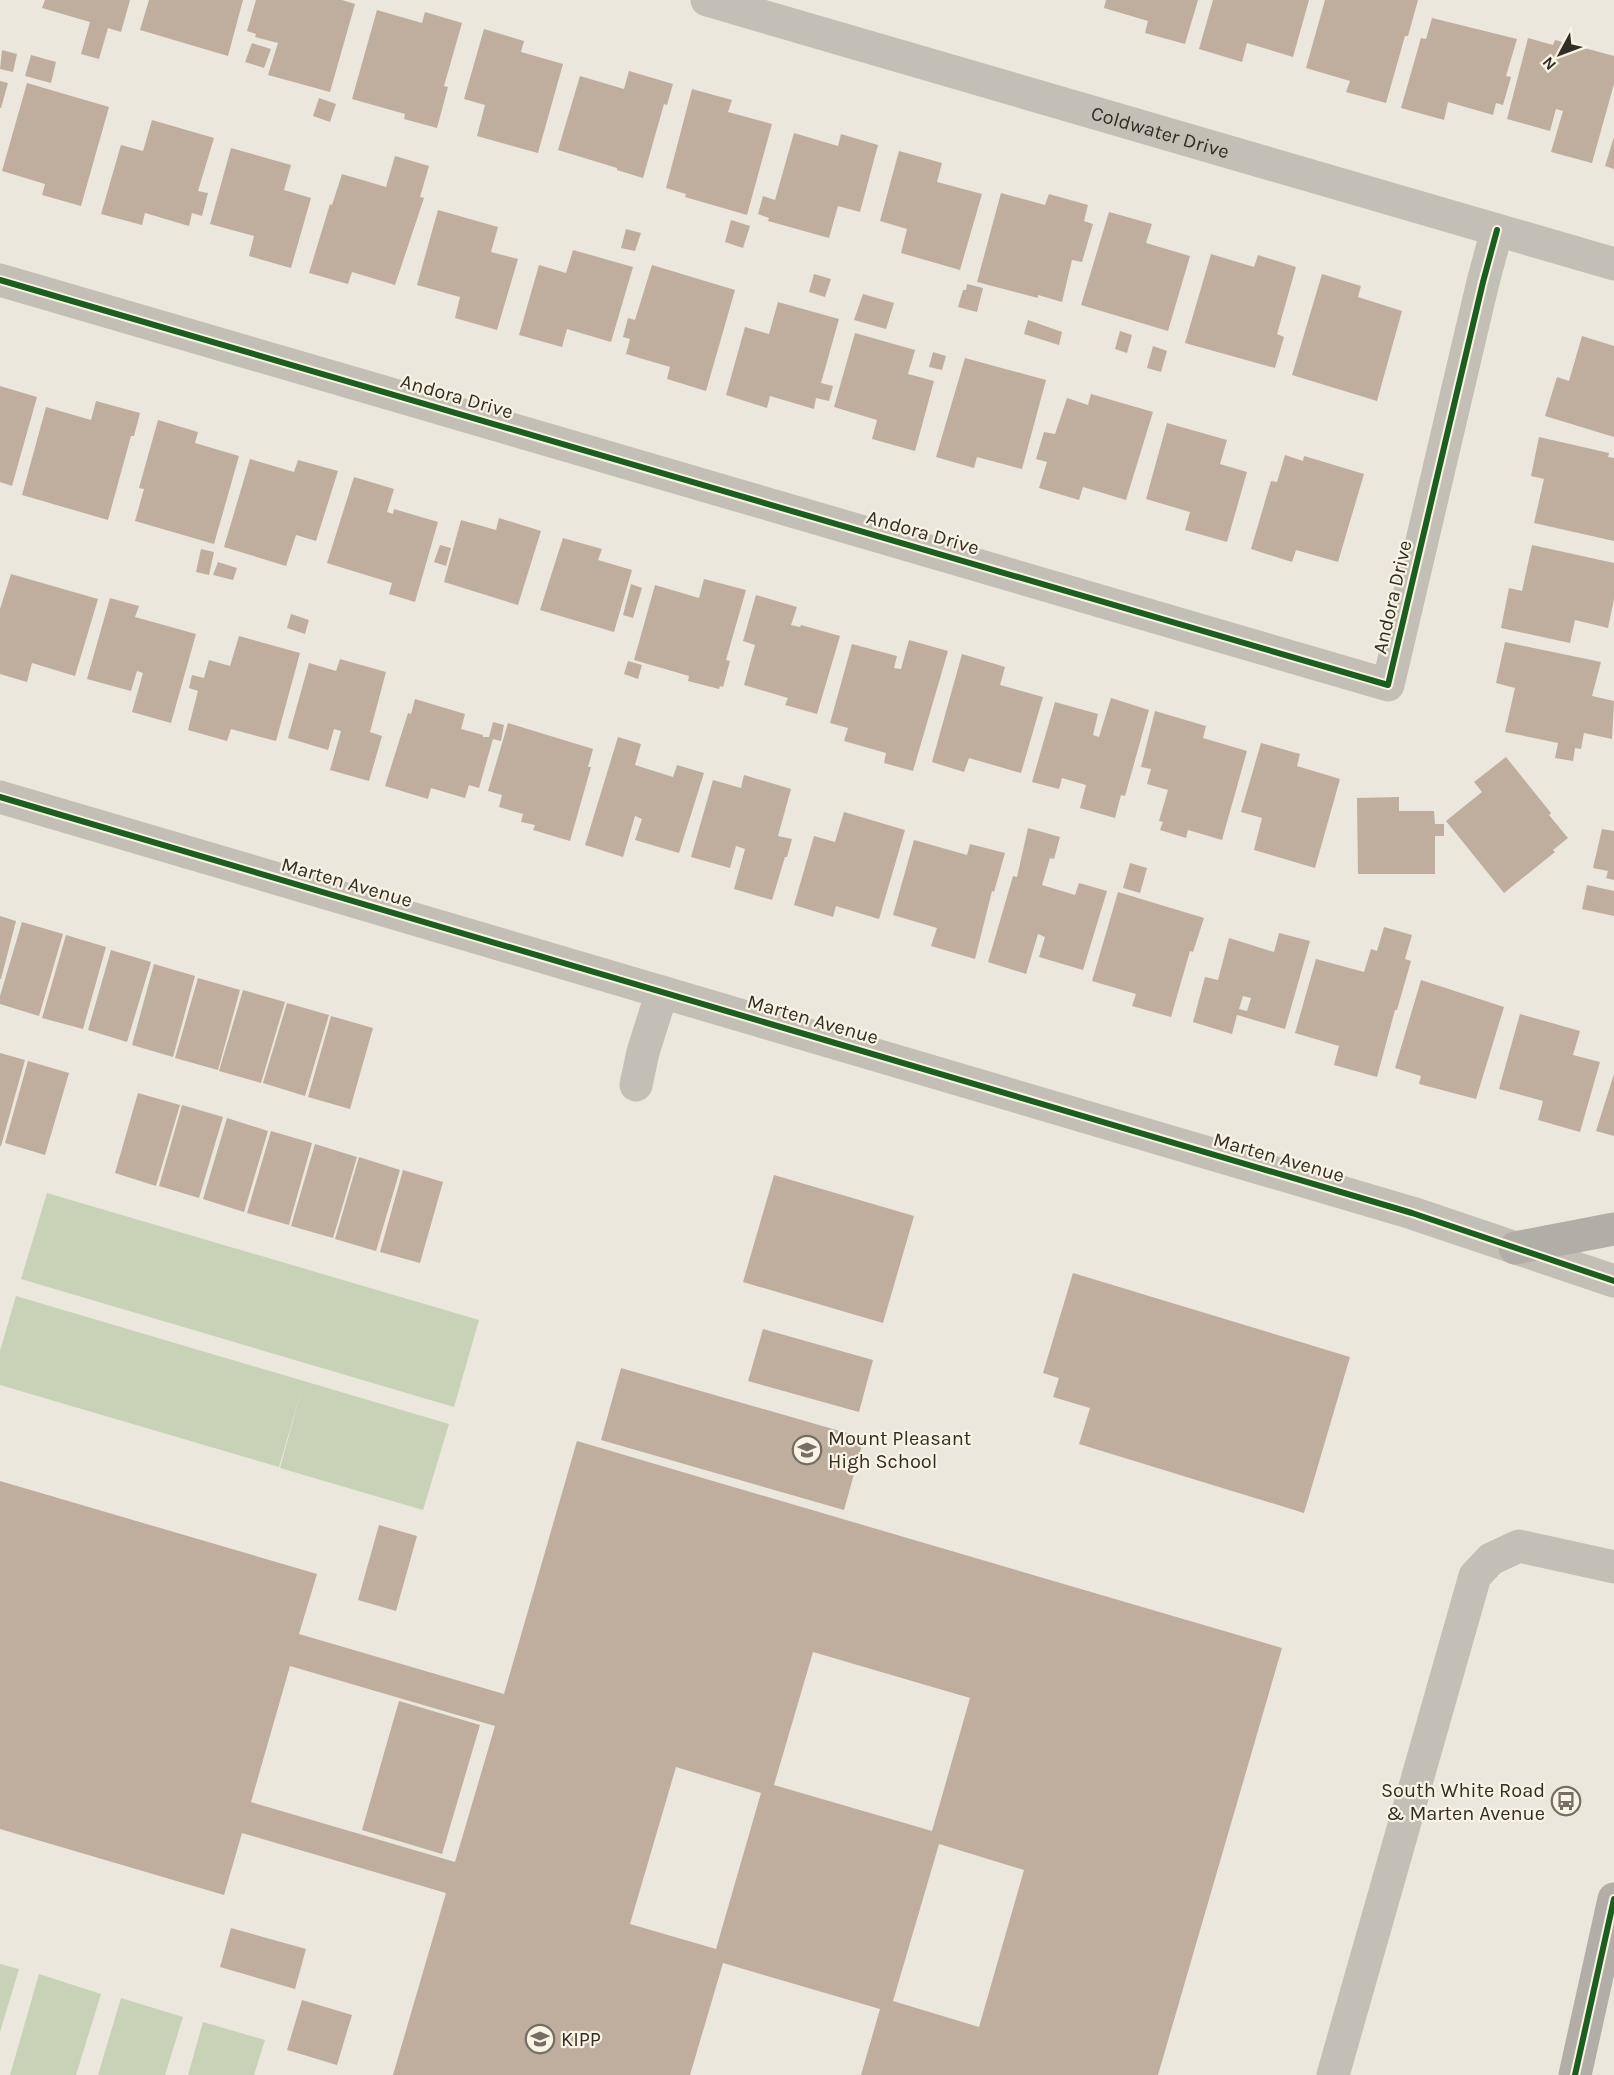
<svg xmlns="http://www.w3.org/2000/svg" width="1614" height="2075" font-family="Karla,sans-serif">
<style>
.green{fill:#c8d2b6}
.building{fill:#bfae9e;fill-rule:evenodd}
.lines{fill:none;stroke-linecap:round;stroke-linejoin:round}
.minor{stroke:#c4bfb6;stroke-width:33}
.major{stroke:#b2ada6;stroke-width:33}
.cycleway-casing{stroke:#f9f3e3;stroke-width:10}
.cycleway{stroke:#1b5e20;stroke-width:6}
.labels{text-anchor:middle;stroke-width:4.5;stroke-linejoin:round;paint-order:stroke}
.street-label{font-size:20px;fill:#342d25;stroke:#f9f3e3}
.poi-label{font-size:20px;fill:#342d25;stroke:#f9f3e3;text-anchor:start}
</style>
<rect width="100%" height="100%" fill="#ebe7dd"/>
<!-- green -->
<path class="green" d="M47,1193L479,1320L454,1407L21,1279Z
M16,1296L449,1424L423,1510L280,1468L302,1388L279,1467L0,1385V1351Z
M0,1964L19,1969L0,2032Z
M39,1974L101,1994L76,2075H10Z
M121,1998L183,2017L165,2075H98Z
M203,2022L265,2040L254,2075H188Z"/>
<!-- building -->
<path class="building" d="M45,0H130L121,32L108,28L99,59L81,54L90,22L42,8Z
M149,0H243L228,56L140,30Z
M256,0H342L355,4L330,92L268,75L278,43L255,37L256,34L247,31Z
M1106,0H1198L1185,44L1145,33L1148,21L1104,8Z
M1213,0H1309L1293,57L1247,43L1242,62L1199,49Z
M1325,0H1418L1408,36H1405L1386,103L1346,92L1350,81L1306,68Z
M377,10L422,23L425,12L462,23L444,86L448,87L437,128L404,119L405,114L352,99Z
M1432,18L1517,39L1506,76L1511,77L1503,105L1496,103L1493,115L1448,102L1444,120L1401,108L1421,38L1426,39Z
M484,29L524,41L521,52L563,64L538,153L477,136L485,105L464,99Z
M1528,38L1553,45L1555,40L1614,56V84L1592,163L1551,152L1563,111L1556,109L1550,131L1507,119Z
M252,43L271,49L264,68L245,62Z
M2,50L17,54L13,72L0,69Z
M31,55L56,62L51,83L25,76Z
M629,71L673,84L667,105L664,104L643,178L617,170V168L558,150L580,76L624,89Z
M0,81L8,83L1,108H0Z
M27,83L109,107L81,206L42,195L45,184L2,171Z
M692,89L732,100L728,112L772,124L747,215L685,197L686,194L666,188Z
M319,98L336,104L330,122L313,116Z
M152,120L214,138L198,191L208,193L202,216L192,213L189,226L145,213L142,225L101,214L121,145L143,151Z
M794,133L838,146L841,134L878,145L860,212L838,206L829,238L768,221L769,218L758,214L763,196L775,200Z
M1614,137V169L1605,166Z
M231,148L291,165L284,190L311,198L291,268L249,256L254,236L210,224Z
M899,151L942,163L937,182L982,194L960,270L901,253L907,229L880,221Z
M395,156L429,166L420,197L424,198L395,285L352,272L348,284L309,273L330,204L332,205L342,174L386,187Z
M1001,193L1045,205L1049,194L1088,205L1084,221L1093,224L1082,262L1072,260L1062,302L1038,295V298L977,282Z
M438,210L498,227L491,252L518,259L497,330L455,318L460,297L417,285Z
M1109,212L1152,224L1146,243L1190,256L1168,331L1081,305Z
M731,220L750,226L743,248L725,242Z
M626,229L641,233L635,251L621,248Z
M573,250L633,267L611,342L567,329L562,347L519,335L539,265L566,273Z
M1211,254L1254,267L1258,255L1296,267L1277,334L1284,337L1275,368L1185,343Z
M652,265L735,290L706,391L667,379L670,367L626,354L630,339L623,337L628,318L635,320Z
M814,274L831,279L825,297L809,292Z
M1322,274L1361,286L1358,297L1402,311L1377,401L1292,375Z
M967,284L983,288L977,312L958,307L963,290H966Z
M863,294L894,303L886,329L854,320Z
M778,302L839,319L821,383L833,386L829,401L816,398L814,409L770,396L767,408L726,395L745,327L769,334Z
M1028,320L1062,332L1059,345L1024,334Z
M1120,331L1132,335L1127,353L1115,349Z
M855,333L915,350L908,374L934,381L915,451L872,439L877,420L834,407Z
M1582,336L1614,346V437L1545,416L1557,377L1569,381Z
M1153,346L1167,351L1161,372L1147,368Z
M933,352L946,356L942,370L929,367Z
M965,358L1046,380L1022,469L977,457L974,468L936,457Z
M0,386L37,397L12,486L0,482Z
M1091,394L1153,412L1126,500L1083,487L1079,500L1039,488L1047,462L1036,459L1044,432L1055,434L1067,398L1088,405Z
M96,401L140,413L134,436H131L108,520L22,495L46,407L91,420Z
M158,420L198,432L195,443L239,456L214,544L135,521L144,489L139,488Z
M1167,423L1227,440L1220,464L1247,472L1227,542L1185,530L1190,512L1146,499Z
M1539,437L1609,453L1608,457L1614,458V541L1534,523L1544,479L1531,476Z
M1285,455L1303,461L1304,456L1364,474L1338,562L1296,550L1292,562L1251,549L1271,481L1277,482Z
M250,459L294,472L298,460L338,471L316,541L296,535L286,566L224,547Z
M354,477L394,489L387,512L393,514L394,509L438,522L415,602L389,594L392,583L327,563Z
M499,518L541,531L518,605L444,582L461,520L496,530Z
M563,538L602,549L598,560L632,570L614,632L540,610Z
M440,545L451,548L446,566L434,562Z
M1532,545L1614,563V599L1608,628L1575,620L1570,643L1501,628L1509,588L1522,591Z
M201,549L214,552L209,575L196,572Z
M218,562L237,568L233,580L213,575Z
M11,574L98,599L75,676L32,663L27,682L0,674V609Z
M704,579L746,590L726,660L730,661L723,687L720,686L719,689L688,681L689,676L634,660L655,585L699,598Z
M631,584L642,588L633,618L623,615Z
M756,595L797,607L791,625L800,627L801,625L840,636L817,714L785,705L788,698L744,685L755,645L743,641Z
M110,598L139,606L135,617L196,634L171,723L132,712L143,673L137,671L131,691L87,679Z
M291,614L309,620L305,634L287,628Z
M239,636L300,653L276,741L231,729L227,741L188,730L198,691L189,688L192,675L204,678L209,660L230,666Z
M909,640L948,651L913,771L884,763L886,753L844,741L848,728L830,723L852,644L897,656L894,668L901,669Z
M1505,642L1601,662L1592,696L1614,701L1612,739L1584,733L1581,749L1575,748L1573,761L1555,758L1558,743L1505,732L1515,688L1496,683Z
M962,654L1005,667L1000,685L1043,697L1021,773L969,758L964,772L932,762Z
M340,659L386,672L370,732L382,736L369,781L330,770L341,731L334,729L328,750L288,738L309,663L336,671Z
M628,661L642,665L638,679L624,674Z
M1111,698L1149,710L1125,796L1121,795L1115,818L1080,808L1086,785L1062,778L1059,789L1032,782L1055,702L1098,714L1093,735L1099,737Z
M415,699L465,714L461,729L483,735V737H489L493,722L504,725L501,741L493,739L479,788L469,785L465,798L431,788L428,799L385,786L408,713L411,714Z
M1155,711L1206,726L1203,738L1247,751L1222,840L1188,830L1186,838L1160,830L1163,822L1159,821L1168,790L1147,784L1151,769L1141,767Z
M508,723L593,749L588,767H591L570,841L533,830L535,825L521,822L523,814L499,807L502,795L488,791Z
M618,737L641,744L635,765L673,777L677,765L704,773L679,853L635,840L642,819L635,816L623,857L585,845Z
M1261,743L1300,754L1297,766L1340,779L1315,868L1254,850L1262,818L1241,812Z
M1506,757L1551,813L1549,815L1568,838L1553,850L1555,852L1504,893L1446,821L1482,792L1474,782Z
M744,775L791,789L778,836L792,839L787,857H785L772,900L734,889L745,849L736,846L730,868L691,857L713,780L741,788Z
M1399,797V811H1434L1435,824H1444V836H1435V874H1358L1357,798Z
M844,812L905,830L879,919L836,906L833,917L794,905L814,836L835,842Z
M1028,828L1060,837L1054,859L1050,858L1042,885L1075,895L1079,883L1107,891L1083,970L1039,957L1045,937L1038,934L1026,974L988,962L1013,876L1017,877Z
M1602,829L1614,831V880L1606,878L1608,871L1593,868Z
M914,840L967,855L970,844L1005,853L994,892L992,891L975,959L931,946L937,928L893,915Z
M1130,863L1147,868L1140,893L1123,888Z
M1587,885L1614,891V916L1582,909Z
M1118,892L1204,918L1193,952L1190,951L1171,1017L1132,1006L1136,994L1092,981Z
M0,916L16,921L1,979H0Z
M22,922L63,934L39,1016L0,1004V996Z
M1384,927L1412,935L1405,959L1411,961L1397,1010H1395L1377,1077L1334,1065L1339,1046L1295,1033L1316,959L1364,972L1371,949L1377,951Z
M1279,933L1310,941L1285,1029L1237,1015L1232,1034L1193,1022L1205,977L1218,980L1229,938L1274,952ZM1243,996L1251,998L1247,1011L1239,1009Z
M66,935L106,947L83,1029L42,1018Z
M111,950L151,962L127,1042L88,1030Z
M154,964L195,976L173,1057L132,1045Z
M198,978L240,990L218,1070L175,1058Z
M1421,980L1504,1007L1476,1099L1419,1084L1421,1076L1395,1068Z
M243,990L285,1002L261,1083L219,1071Z
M287,1003L329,1015L305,1096L263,1083Z
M1520,1014L1580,1031L1573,1055L1600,1062L1580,1132L1538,1120L1543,1101L1499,1089Z
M331,1016L373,1028L350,1109L308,1097Z
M0,1053L25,1060L1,1146H0Z
M28,1061L69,1073L45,1155L5,1143Z
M1614,1074V1136L1596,1131Z
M138,1093L180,1105L156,1186L115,1173Z
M182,1105L223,1117L199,1198L159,1186Z
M227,1118L268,1131L244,1212L203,1199Z
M271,1131L312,1143L289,1225L247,1213Z
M315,1144L357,1157L333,1238L291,1226Z
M359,1157L400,1170L376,1251L335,1239Z
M403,1170L443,1182L420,1263L380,1252Z
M774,1175L914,1216L883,1323L743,1282Z
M1073,1273L1350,1357L1304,1513L1079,1444L1090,1408L1053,1397L1059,1378L1043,1373Z
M763,1329L873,1360L859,1412L748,1381Z
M621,1368L864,1438L844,1510L601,1440Z
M577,1441L1282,1648L1158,2075H861L880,2009L723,1963L690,2075H393L446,1893L242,1833L224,1895L0,1829V1481L317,1574L299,1634L504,1694ZM813,1652L970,1698L932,1831L774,1785ZM290,1666L495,1726L455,1862L251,1802ZM676,1767L761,1793L716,1949L630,1924ZM939,1844L1024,1870L979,2027L893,2001Z
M379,1525L417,1536L396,1611L358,1600Z
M399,1701L480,1725L442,1854L362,1830Z
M231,1928L306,1949L295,1989L220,1967Z
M302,2000L352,2015L337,2065L287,2050Z"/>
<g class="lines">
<!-- minor -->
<g class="minor">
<path id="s1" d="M707,0L1614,264"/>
<path d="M0,280L1388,685L1483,282L1497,230"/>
<path d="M0,797L1412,1213L1614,1281"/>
<path d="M636,1085L643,1052L662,992"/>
<path d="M1333,2075L1475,1576L1491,1559L1519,1546L1614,1567"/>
</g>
<!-- major -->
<path class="major" d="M1515,1248L1614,1229
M1575,2075L1614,1899"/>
<!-- cycleway casing -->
<g class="cycleway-casing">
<path id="cycleway" d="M0,280L1388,685L1483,282L1497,230
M0,797L1412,1213L1614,1281
M1575,2075L1614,1899"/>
</g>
<!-- cycleway -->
<use href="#cycleway" class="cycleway"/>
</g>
<!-- icons -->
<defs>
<g id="school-ring" transform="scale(1.5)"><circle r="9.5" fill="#f9f3e3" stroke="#746e65" stroke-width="1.5"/><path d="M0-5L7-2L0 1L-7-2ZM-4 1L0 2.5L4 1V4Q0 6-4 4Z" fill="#746e65"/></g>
<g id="bus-ring" transform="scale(1.5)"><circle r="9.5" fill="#f9f3e3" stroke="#746e65" stroke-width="1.5"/><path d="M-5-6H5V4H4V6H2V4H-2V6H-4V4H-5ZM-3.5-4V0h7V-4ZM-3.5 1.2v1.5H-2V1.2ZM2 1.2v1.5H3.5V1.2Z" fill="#746e65"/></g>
</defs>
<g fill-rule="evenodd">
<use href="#school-ring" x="807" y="1450"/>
<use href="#bus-ring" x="1566" y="1801"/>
<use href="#school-ring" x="540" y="2039"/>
</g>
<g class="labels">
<!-- street labels -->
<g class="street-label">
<text dy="7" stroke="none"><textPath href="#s1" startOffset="472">Coldwater Drive</textPath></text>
<text transform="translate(457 396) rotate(16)" y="7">Andora Drive</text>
<text transform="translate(923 532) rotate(16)" y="7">Andora Drive</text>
<text transform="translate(1392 597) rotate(-77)" y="7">Andora Drive</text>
<text transform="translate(347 882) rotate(16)" y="7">Marten Avenue</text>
<text transform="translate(813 1019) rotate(16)" y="7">Marten Avenue</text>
<text transform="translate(1279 1157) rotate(16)" y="7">Marten Avenue</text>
</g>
<!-- poi labels -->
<g class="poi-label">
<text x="828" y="1445">Mount Pleasant<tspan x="828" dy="23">High School</tspan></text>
<text x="1545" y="1797" text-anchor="end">South White Road<tspan x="1545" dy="23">&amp; Marten Avenue</tspan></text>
<text x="561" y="2046">KIPP</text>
</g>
</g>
<!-- north arrow -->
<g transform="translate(1560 54) rotate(229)" stroke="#f9f3e3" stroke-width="4.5" paint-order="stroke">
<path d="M0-4.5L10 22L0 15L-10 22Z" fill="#342d25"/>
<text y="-9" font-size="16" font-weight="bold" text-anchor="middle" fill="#342d25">N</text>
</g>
</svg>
